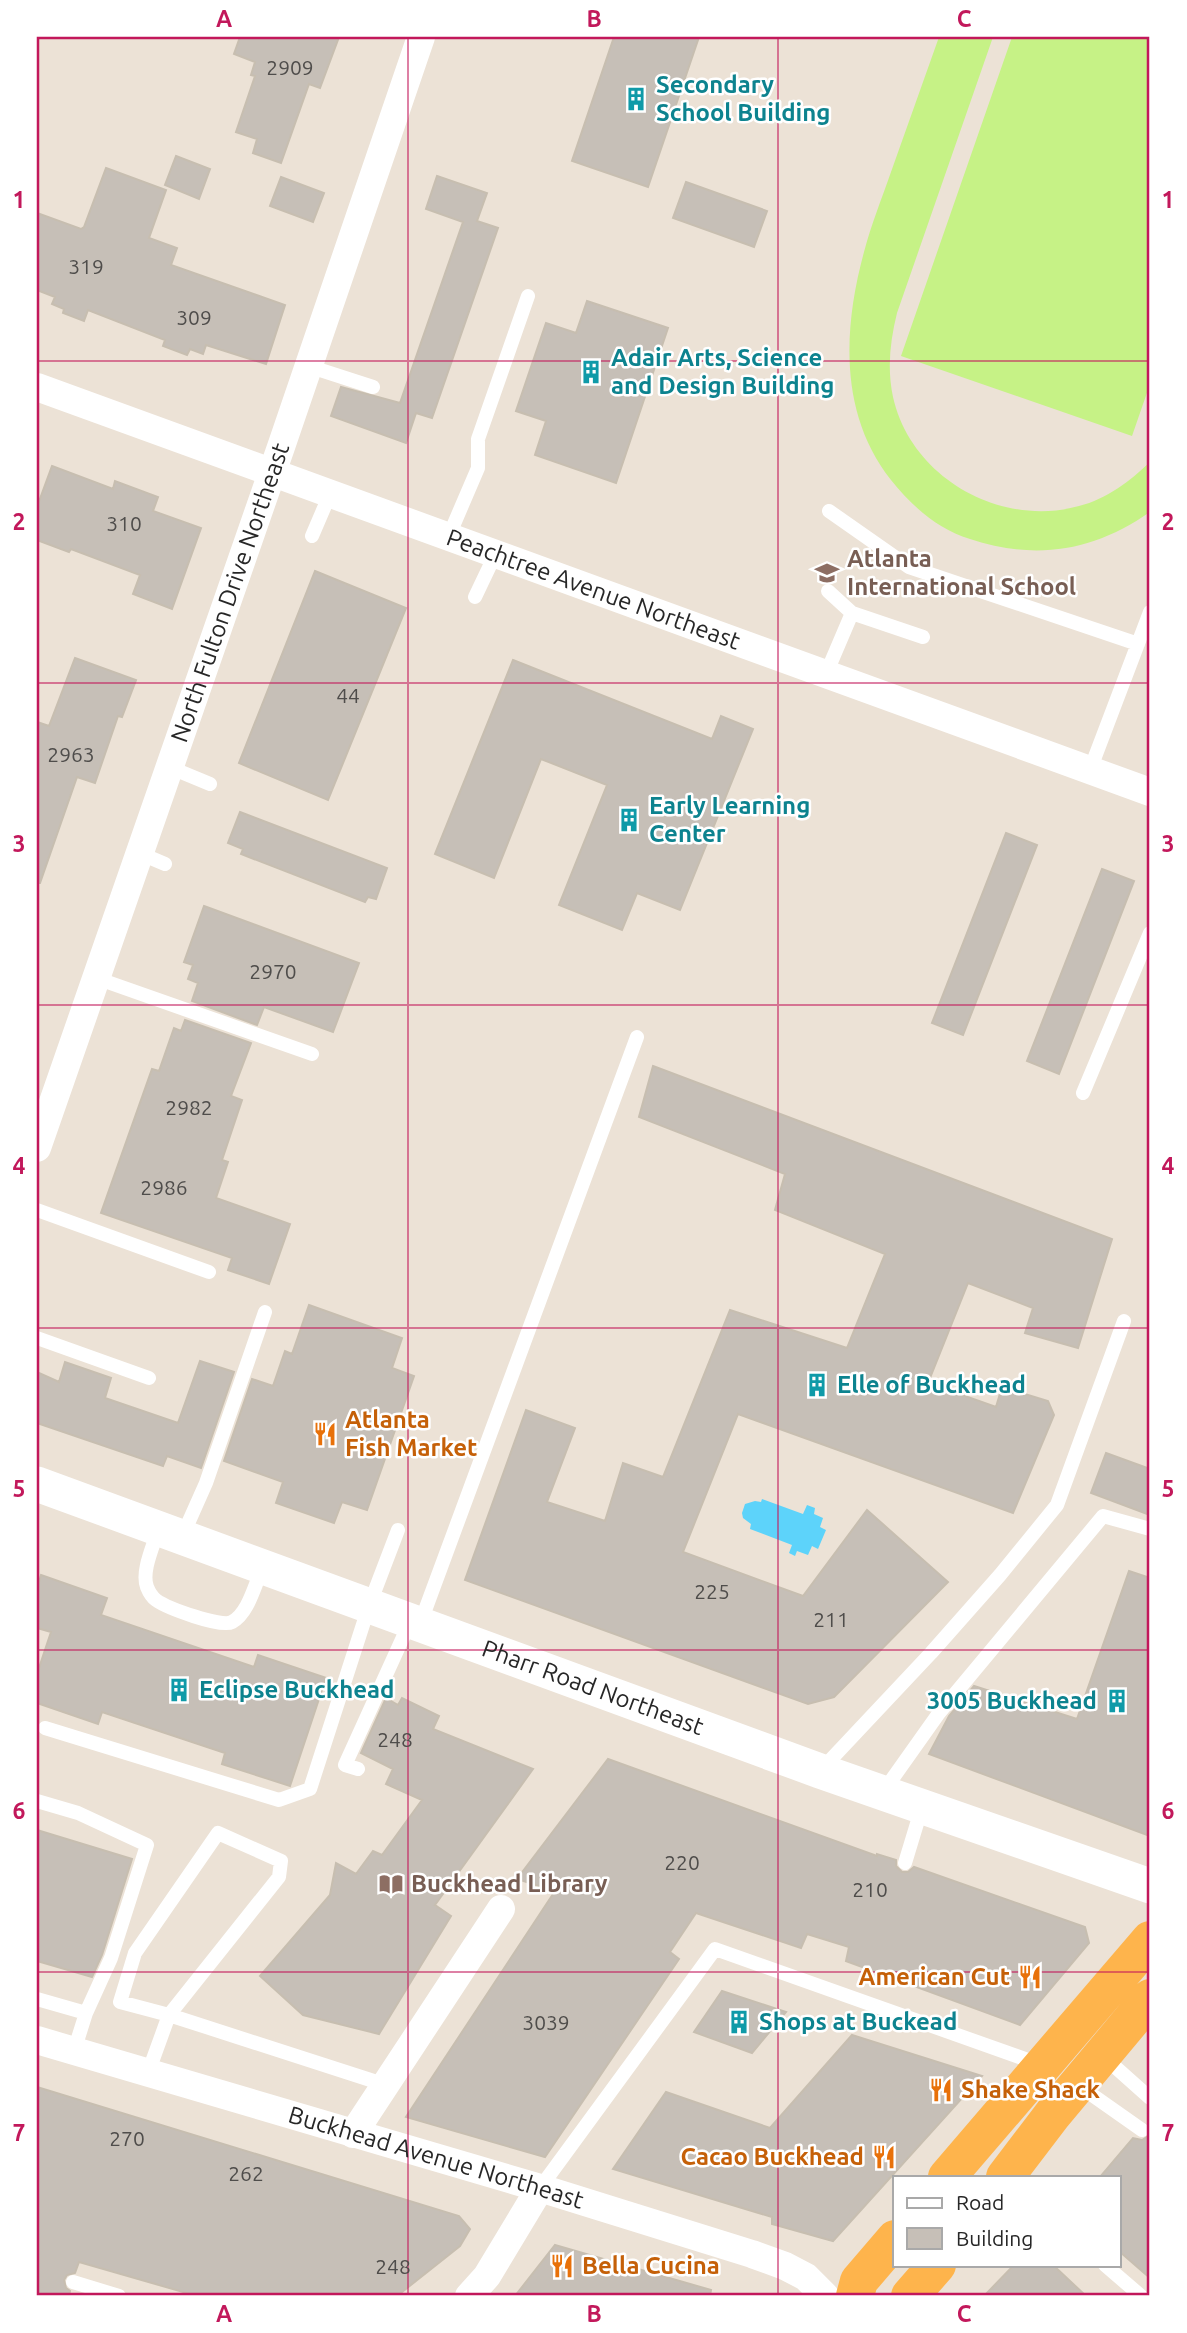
<svg xmlns="http://www.w3.org/2000/svg" width="1187" height="2333" font-family="Ubuntu,sans-serif">
<style>
.pitch{fill:#c6f286}
.water{fill:#5dd3fa}
.building{fill:#c6bfb7;stroke:#c7beb0;stroke-width:2}
.lines{fill:none;stroke-linecap:round;stroke-linejoin:round}
.service{stroke:#fff;stroke-width:14}
.minor{stroke:#fff;stroke-width:28}
.tertiary{stroke:#fff;stroke-width:35}
.trunk{stroke:#feb44c;stroke-width:38}
.grid{fill:none;stroke:#c2185b;stroke-width:2;stroke-opacity:0.55}
.labels{text-anchor:middle;stroke-width:5;stroke-linejoin:round;paint-order:stroke}
.number-label{font-size:21px;fill:#4f4d4b}
.culture-label{font-size:24px;font-weight:bold;fill:#0d838f;stroke:#fff;text-anchor:start}
.education-label{font-size:24px;font-weight:bold;fill:#785e54;stroke:#fff;text-anchor:start}
.street-label{font-size:24px;fill:#272727;stroke:#fff}
.food-label{font-size:24px;font-weight:bold;fill:#c56008;stroke:#fff;text-anchor:start}
.neatline{fill:none;stroke:#c2185b;stroke-width:2.5}
.grid-label{font-size:23px;text-anchor:middle;font-weight:bold;fill:#c2185b}
</style>
<rect width="100%" height="100%" fill="#ece2d6"/>
<!-- pitch -->
<path class="pitch" d="M939,37H993L897,313C890,341 887,369 893,397C911,478 1001,528 1079,506C1107,499 1130,481 1150,462V512C1094,551 1036,561 970,539C937,529 912,506 891,480C839,414 843,329 864,252C871,225 882,198 891,172C907,127 923,82 939,37Z
M1012,37H1150V384L1132,436L901,356Z"/>
<!-- water -->
<path class="water" d="M762,1499L803,1514L807,1505L815,1508L814,1514L823,1518L820,1527L826,1530L818,1549L812,1546L808,1555L797,1551L795,1556L789,1553L792,1545L750,1529L751,1524L743,1518L742,1513L745,1504L755,1501L761,1502Z"/>
<!-- building -->
<path class="building" d="M240,37H339L320,88L309,84L281,163L253,153L257,139L236,132L255,76L251,75L255,62L234,54Z
M614,37H699L648,187L572,161Z
M176,156L210,169L199,199L165,185Z
M106,168L166,190L149,238L177,248L171,265L285,305L266,364L206,345L203,354L190,349L187,355L163,346L165,340L88,310L84,321L63,313L64,309L52,304L55,297L37,290V213L81,229L84,227Z
M437,176L487,193L477,221L498,228L432,418L416,413L406,443L331,416L341,387L400,403L463,222L426,209Z
M281,177L324,193L313,222L270,206Z
M686,182L767,211L754,247L673,218Z
M587,301L668,328L616,483L535,455L546,421L516,411L546,323L576,333Z
M52,466L113,489L115,481L158,497L153,511L201,528L172,609L133,594L140,575L71,549L69,552L37,540V507Z
M315,571L406,608L328,800L239,763Z
M75,658L136,680L122,717L118,716L95,783L77,777L40,883H37V722L49,726Z
M513,660L712,739L721,716L753,729L680,910L637,893L622,930L559,905L607,785L541,759L494,878L435,854Z
M240,812L387,868L376,899L368,897L365,902L241,854L243,849L228,843Z
M1006,833L1037,845L963,1035L932,1023Z
M1102,869L1134,881L1059,1074L1027,1061Z
M204,906L359,963L333,1032L264,1007L257,1025L192,1001L198,983L188,979L193,965L184,962Z
M185,1020L251,1043L231,1096L242,1100L222,1160L228,1162L216,1198L290,1224L269,1284L228,1270L232,1258L101,1213L152,1069L159,1071L174,1028L181,1031Z
M653,1066L1112,1239L1078,1348L1025,1333L1033,1308L968,1283L928,1383L996,1407L1002,1387L1048,1401L1054,1415L1013,1513L738,1414L683,1552L803,1596L867,1510L948,1582L834,1697L808,1704L465,1580L526,1410L575,1428L547,1502L605,1521L623,1463L663,1477L730,1310L847,1348L885,1254L775,1210L785,1174L639,1117Z
M309,1305L402,1338L392,1368L414,1376L367,1510L342,1502L334,1523L276,1503L283,1482L224,1461L252,1379L273,1386L285,1351L292,1354Z
M200,1361L234,1372L201,1468L167,1456L163,1466L37,1423V1372L59,1382L65,1362L111,1378L105,1398L178,1423Z
M1106,1453L1150,1469V1515L1091,1493Z
M1129,1571L1150,1578V1836L929,1754L949,1716L974,1686L1077,1719Z
M41,1575L107,1598L101,1615L254,1667L258,1655L326,1678L290,1786L222,1764L225,1753L102,1712L98,1724L37,1703V1674L51,1632L37,1628V1589Z
M386,1698L398,1705L402,1698L439,1716L433,1729L533,1769L435,1905L451,1916L379,2034L303,2015L260,1976L330,1895L336,1863L356,1874L373,1851L382,1855L422,1800L386,1784L393,1769L361,1753Z
M608,1759L877,1856V1854L896,1860V1866L902,1872H908L914,1867L1085,1927L1089,1943L1020,2025L846,1961L849,1947L807,1934L801,1948L696,1913L670,1952L679,1959L545,2157L406,2117L555,1891L517,1879Z
M37,1830L132,1859L102,1955L92,1977L37,1961Z
M722,1991L786,2012L752,2053L694,2032Z
M852,2035L982,2076L833,2241L772,2224V2217L613,2169L666,2092L770,2128Z
M37,2087L459,2216L470,2229L460,2246L397,2296H197L79,2262L75,2273L67,2275L64,2280L66,2288L70,2291L69,2296H37Z
M1150,2135V2278L1119,2251V2177H1100L1133,2138L1142,2140Z
M555,2245L711,2290L710,2296H515Z
M1014,2265H1053L1086,2296H984Z"/>
<g class="lines">
<!-- service -->
<path class="service" d="M308,366L373,387
M829,511L909,567L1138,644
M312,536L330,494
M448,538L478,468V439L528,296
M828,591L852,613L923,637
M475,597L495,555
M826,674L852,613
M169,767L210,784
M1090,770L1150,612
M139,853L165,864
M96,978L312,1054
M1083,1093L1150,933
M37,1210L209,1272
M37,1338L149,1378
M158,1530C154,1545 141,1571 147,1587C149,1592 152,1597 156,1600C167,1608 221,1628 232,1622C249,1613 255,1583 263,1567
M182,1537L206,1483L265,1312
M420,1624L637,1037
M45,1728L279,1800L310,1789L369,1606L398,1530
M358,1769L345,1765L410,1622
M821,1770L931,1653L1000,1575L1057,1505L1124,1321
M883,1792L939,1713L1103,1516L1150,1529
M37,1801L78,1813L147,1845L111,1958L86,2013L74,2051
M905,1863L922,1807
M37,1999L86,2013
M1104,2057L1150,2098
M148,2073L169,2015L279,1877L281,1861L218,1833L135,1953L120,2002L169,2015L386,2085
M1078,2085L1142,2130
M540,2188L715,1949L1042,2065
M1105,2265L1141,2296
M73,2282L119,2296"/>
<!-- minor -->
<g class="minor">
<path id="s1" d="M37,387L1150,792"/>
<path id="s2" d="M37,1148L281,447L421,37"/>
<path id="s3" d="M37,2040L540,2188L752,2254L785,2266L806,2277L825,2296"/>
<path d="M353,2134L501,1909"/>
<path d="M469,2296L487,2276L540,2188"/>
</g>
<!-- tertiary -->
<path class="tertiary" id="s4" d="M37,1484L820,1771L1150,1886"/>
<!-- trunk -->
<path class="trunk" d="M947,2177L1150,1940
M1005,2177L1053,2114L1150,1998
M855,2296L859,2281L895,2239
M910,2296L937,2265"/>
</g>
<!-- grid -->
<path class="grid" d="M408,37V2296M778,37V2296M37,361H1150M37,683H1150M37,1005H1150M37,1328H1150M37,1650H1150M37,1972H1150"/>
<!-- icons -->
<defs>
<g id="building-bare" transform="scale(1.89)"><path d="M-4-6H4V6H1V3H-1V6H-4ZM-2.5-4.3h1.7v1.8h-1.7ZM.8-4.3h1.7v1.8H.8ZM-2.5-1h1.7V.8h-1.7ZM.8-1h1.7V.8H.8Z" fill="#0f9aa8" stroke="#fff" stroke-width="2.5" paint-order="stroke"/></g>
<g id="school-bare" transform="scale(1.89)"><path d="M0-5L7-2L0 1L-7-2ZM-4 1L0 2.5L4 1V4Q0 6-4 4Z" fill="#8d6e63" stroke="#fff" stroke-width="2.5" paint-order="stroke"/></g>
<g id="restaurant-bare" transform="scale(1.89)"><path d="M-5-6h1v4h1v-4h1v4h1v-4h1v5L-1.5 .5V6h-2V.5L-5-1ZM5-6V6H3V1.5H1.5Q1.5-4 5-6Z" fill="#e8710a" stroke="#fff" stroke-width="2.5" paint-order="stroke"/></g>
<g id="library-bare" transform="scale(1.89)"><path d="M-6-4Q-3-5.5-.7-3.5V5Q-3 3-6 4ZM6-4Q3-5.5 .7-3.5V5Q3 3 6 4Z" fill="#8d6e63" stroke="#fff" stroke-width="2.5" paint-order="stroke"/></g>
</defs>
<g fill-rule="evenodd">
<use href="#building-bare" x="636" y="99"/>
<use href="#building-bare" x="591" y="372"/>
<use href="#school-bare" x="827" y="573"/>
<use href="#building-bare" x="629" y="820"/>
<use href="#building-bare" x="817" y="1385"/>
<use href="#restaurant-bare" x="325" y="1434"/>
<use href="#building-bare" x="179" y="1690"/>
<use href="#building-bare" x="1117" y="1701"/>
<use href="#library-bare" x="391" y="1884"/>
<use href="#restaurant-bare" x="1030" y="1977"/>
<use href="#building-bare" x="739" y="2022"/>
<use href="#restaurant-bare" x="941" y="2090"/>
<use href="#restaurant-bare" x="884" y="2157"/>
<use href="#restaurant-bare" x="562" y="2266"/>
</g>
<g class="labels">
<!-- number labels -->
<g class="number-label">
<text x="290" y="75">2909</text>
<text x="86" y="274">319</text>
<text x="194" y="325">309</text>
<text x="124" y="531">310</text>
<text x="348" y="703">44</text>
<text x="71" y="762">2963</text>
<text x="273" y="979">2970</text>
<text x="189" y="1115">2982</text>
<text x="164" y="1195">2986</text>
<text x="712" y="1599">225</text>
<text x="831" y="1627">211</text>
<text x="395" y="1747">248</text>
<text x="682" y="1870">220</text>
<text x="870" y="1897">210</text>
<text x="546" y="2030">3039</text>
<text x="127" y="2146">270</text>
<text x="246" y="2181">262</text>
<text x="393" y="2274">248</text>
</g>
<!-- culture labels -->
<g class="culture-label">
<text x="656" y="93">Secondary<tspan x="656" dy="28">School Building</tspan></text>
<text x="611" y="366">Adair Arts, Science<tspan x="611" dy="28">and Design Building</tspan></text>
<text x="649" y="814">Early Learning<tspan x="649" dy="28">Center</tspan></text>
<text x="837" y="1393">Elle of Buckhead</text>
<text x="199" y="1698">Eclipse Buckhead</text>
<text x="1097" y="1709" text-anchor="end">3005 Buckhead</text>
<text x="759" y="2030">Shops at Buckead</text>
</g>
<!-- education labels -->
<g class="education-label">
<text x="847" y="567">Atlanta<tspan x="847" dy="28">International School</tspan></text>
<text x="411" y="1892">Buckhead Library</text>
</g>
<!-- street labels -->
<g class="street-label">
<text dy="8" stroke="none"><textPath href="#s1" startOffset="592">Peachtree Avenue Northeast</textPath></text>
<text dy="8" stroke="none"><textPath href="#s2" startOffset="588">North Fulton Drive Northeast</textPath></text>
<text dy="8" stroke="none"><textPath href="#s4" startOffset="592">Pharr Road Northeast</textPath></text>
<text dy="8" stroke="none"><textPath href="#s3" startOffset="416">Buckhead Avenue Northeast</textPath></text>
</g>
<!-- food labels -->
<g class="food-label">
<text x="345" y="1428">Atlanta<tspan x="345" dy="28">Fish Market</tspan></text>
<text x="1010" y="1985" text-anchor="end">American Cut</text>
<text x="961" y="2098">Shake Shack</text>
<text x="864" y="2165" text-anchor="end">Cacao Buckhead</text>
<text x="582" y="2274">Bella Cucina</text>
</g>
</g>
<!-- border -->
<rect width="1187" height="2333" fill="none" stroke="#ffffff" stroke-width="77"/>
<!-- legend -->
<rect x="893" y="2176" width="228" height="91" fill="#ffffff" stroke="#a9a9a9" stroke-width="2"/>
<rect x="907" y="2198" width="35" height="10" fill="#ffffff" stroke="#a9a9a9" stroke-width="2"/>
<text x="956" y="2210" font-size="21" fill="#272727">Road</text>
<rect x="907" y="2228" width="35" height="21" fill="#c6bfb7" stroke="#a9a9a9" stroke-width="2"/>
<text x="956" y="2246" font-size="21" fill="#272727">Building</text>
<rect x="38" y="38" width="1110" height="2256" class="neatline"/>
<g class="grid-label">
<text x="224" y="27">A</text>
<text x="594" y="27">B</text>
<text x="964" y="27">C</text>
<text x="19" y="208">1</text>
<text x="1168" y="208">1</text>
<text x="19" y="530">2</text>
<text x="1168" y="530">2</text>
<text x="19" y="852">3</text>
<text x="1168" y="852">3</text>
<text x="19" y="1174">4</text>
<text x="1168" y="1174">4</text>
<text x="19" y="1497">5</text>
<text x="1168" y="1497">5</text>
<text x="19" y="1819">6</text>
<text x="1168" y="1819">6</text>
<text x="19" y="2141">7</text>
<text x="1168" y="2141">7</text>
<text x="224" y="2322">A</text>
<text x="594" y="2322">B</text>
<text x="964" y="2322">C</text>
</g>
</svg>
